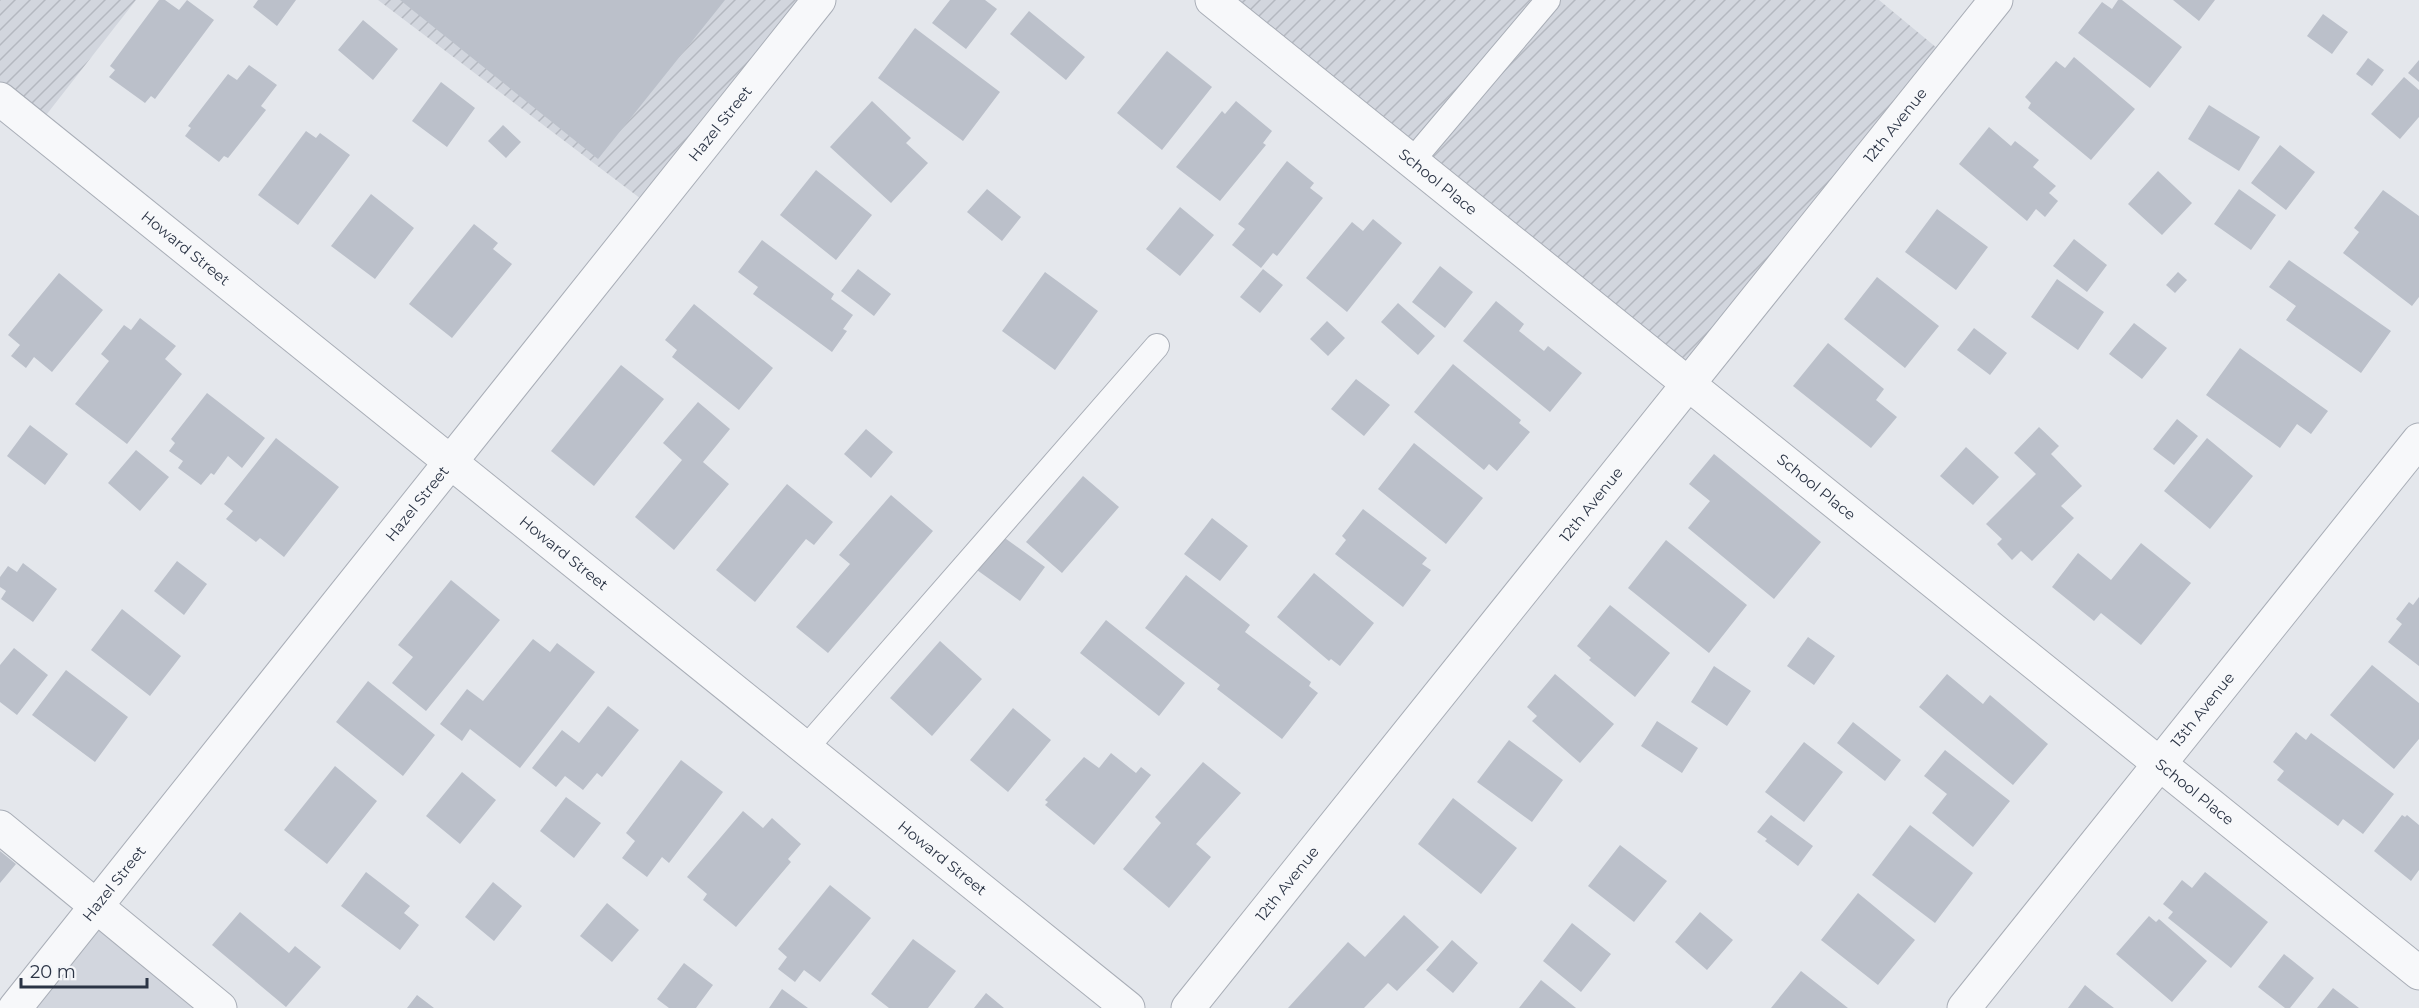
<svg xmlns="http://www.w3.org/2000/svg" width="2419" height="1008" font-family="Montserrat,sans-serif">
<style>
.built{fill:#d2d6de}
.industrial{fill:url(#industrial-furrows)}
.building{fill:#bbc0ca}
.lines{fill:none;stroke-linecap:round;stroke-linejoin:round}
.service-casing{stroke:#a9aeb7;stroke-width:26}
.minor-casing{stroke:#a9aeb7;stroke-width:35}
.service{stroke:#f7f8fa;stroke-width:24}
.minor{stroke:#f7f8fa;stroke-width:33}
.labels{text-anchor:middle;stroke-width:4.5;stroke-linejoin:round;paint-order:stroke}
.street-label{font-size:15px;fill:#2b3445;stroke:#f4f6f9}
</style>
<defs>
<pattern id="industrial-furrows" width="10" height="10" patternUnits="userSpaceOnUse" patternTransform="scale(1.5)"><rect width="10" height="10" fill="#d2d6de"/><path d="M-1 1l2-2M0 10L10 0M9 11l2-2" fill="none" stroke="#b4b8c0"/></pattern>
</defs>
<rect width="100%" height="100%" fill="#e4e7ec"/>
<!-- built -->
<path class="built" d="M97,906L220,1008H15Z"/>
<!-- industrial -->
<path class="industrial" d="M0,0H136L36,128L0,99Z
M378,0H819L653,208Z
M1212,0H1879L1949,58L1688,384Z"/>
<!-- building -->
<path class="building" d="M159,0H165L179,10L187,0L214,20L155,99L151,96L145,103L109,77L115,70L110,66Z
M258,0H296L277,26L253,7Z
M400,0H725L598,159Z
M950,0H985L997,9L966,49L932,23Z
M2118,0H2122L2182,47L2150,88L2078,33L2102,2L2112,9Z
M2173,0H2215L2199,21Z
M1029,11L1085,57L1066,80L1010,34Z
M2323,14L2348,32L2332,54L2307,36Z
M363,20L398,49L373,80L338,50Z
M915,28L1000,92L963,141L878,78Z
M1167,51L1212,87L1162,150L1117,113Z
M2074,57L2135,109L2091,160L2028,108L2031,103L2025,97L2056,61L2065,68Z
M2368,58L2384,70L2372,86L2356,74Z
M2419,60V82L2408,73Z
M249,65L277,85L261,106L266,110L228,158L224,156L219,162L185,136L191,128L188,126L228,74L237,80Z
M2404,77L2419,90V117L2400,139L2371,114Z
M441,82L475,108L447,147L412,121Z
M872,101L911,138L906,143L928,163L891,203L830,147Z
M1236,101L1272,131L1263,143L1266,145L1220,201L1176,167L1222,111L1225,114Z
M2209,105L2260,137L2239,171L2188,139Z
M503,125L521,142L506,158L488,141Z
M1989,127L2011,146L2015,141L2039,160L2033,167L2056,186L2049,193L2058,201L2045,217L2036,209L2027,221L1959,164Z
M306,131L316,138L320,133L350,155L298,225L258,195Z
M2280,145L2315,172L2286,210L2251,183Z
M1287,161L1314,183L1310,188L1323,198L1277,256L1273,253L1261,268L1232,245L1245,229L1238,224Z
M816,170L872,215L836,260L780,215Z
M2158,171L2192,203L2162,235L2128,204Z
M987,189L1021,217L1002,241L967,212Z
M2239,189L2276,215L2251,250L2214,224Z
M2383,190L2419,216V297L2412,306L2343,253L2359,232L2354,228Z
M371,194L414,228L375,279L331,246Z
M1180,207L1214,235L1180,276L1146,249Z
M1937,209L1988,247L1956,290L1905,252Z
M1373,219L1402,243L1347,312L1306,278L1352,222L1363,231Z
M474,224L498,243L493,249L512,264L452,338L409,304Z
M2074,239L2107,265L2087,292L2053,266Z
M762,240L834,294L831,299L853,315L843,329L847,331L832,352L753,294L758,287L738,272Z
M2289,260L2391,331L2361,373L2286,320L2296,306L2269,287Z
M1440,266L1473,292L1445,328L1412,302Z
M858,269L891,294L874,316L841,291Z
M1263,269L1283,285L1260,313L1240,297Z
M1045,272L1098,311L1055,370L1002,331Z
M2178,272L2187,280L2175,293L2166,285Z
M59,273L103,310L52,372L34,357L26,368L11,356L20,345L8,335Z
M1877,277L1939,326L1905,368L1844,319Z
M2057,279L2104,312L2078,350L2031,317Z
M1496,301L1524,324L1519,331L1544,351L1548,346L1582,373L1550,412L1463,341Z
M1398,303L1435,336L1418,355L1381,322Z
M694,304L773,368L739,410L672,357L677,350L665,340Z
M140,318L176,346L165,359L182,374L127,444L75,404L109,361L101,354L124,325L131,330Z
M1327,321L1345,338L1328,356L1310,339Z
M2134,323L2167,348L2142,379L2109,354Z
M1974,328L2007,353L1990,375L1957,350Z
M1828,343L1884,389L1876,400L1897,417L1871,448L1793,386Z
M2240,348L2328,411L2311,434L2297,424L2280,448L2206,395Z
M1453,364L1521,420L1519,423L1530,432L1497,471L1489,464L1484,470L1414,412Z
M621,365L664,399L594,486L551,451Z
M1356,379L1390,405L1364,436L1331,409Z
M207,393L265,438L242,468L228,456L214,475L211,473L201,485L178,468L183,461L169,451L175,443L171,439Z
M698,402L730,429L703,462L729,484L674,550L635,517L682,460L663,443Z
M2177,419L2198,436L2174,465L2153,449Z
M30,425L68,454L45,485L7,456Z
M2039,427L2059,446L2051,454L2082,486L2061,506L2074,518L2032,561L2021,551L2012,560L1997,544L2002,539L1986,524L2036,474L2014,453Z
M866,429L893,452L871,478L844,454Z
M276,438L339,487L284,557L260,538L256,542L226,519L233,511L224,504Z
M2207,438L2253,476L2210,529L2164,491Z
M1414,443L1483,498L1446,544L1378,489Z
M1966,447L1999,477L1973,505L1940,476Z
M136,450L169,477L140,511L108,483Z
M1714,454L1821,542L1774,599L1688,528L1710,501L1689,484Z
M1083,476L1119,507L1062,573L1026,542Z
M787,484L833,522L814,545L806,539L755,602L716,570Z
M891,495L933,531L828,653L796,627L850,564L839,555Z
M1363,509L1427,558L1422,564L1431,570L1403,607L1335,554L1346,540L1342,536Z
M1212,518L1248,546L1220,581L1184,554Z
M1002,536L1045,567L1020,601L977,570Z
M1666,540L1747,605L1709,653L1628,588Z
M2141,543L2191,583L2141,645L2101,613L2094,621L2052,587L2078,553L2111,580Z
M177,561L207,584L184,615L154,591Z
M23,563L57,589L33,622L1,599L6,591L0,587V577L8,566L17,572Z
M1314,573L1374,623L1340,666L1331,659L1329,661L1277,617Z
M1186,575L1250,625L1245,632L1311,682L1309,686L1318,693L1282,739L1217,689L1220,685L1145,628Z
M451,580L500,620L426,711L392,683L413,657L398,645Z
M2419,597V666L2388,642L2402,624L2396,619L2409,602L2413,605Z
M1610,605L1670,653L1635,697L1589,660L1591,658L1577,646Z
M122,609L181,656L150,696L91,650Z
M1106,620L1185,683L1159,716L1080,653Z
M1808,637L1835,656L1814,685L1787,666Z
M533,639L550,652L557,643L595,672L520,768L470,729L462,741L440,724L467,689L483,701Z
M940,641L982,679L932,736L890,698Z
M14,648L48,675L17,715L0,702V665Z
M2372,665L2419,703V739L2394,769L2330,715Z
M1714,666L1751,691L1727,726L1691,702Z
M66,670L128,717L95,762L32,715Z
M1555,674L1614,724L1580,763L1532,721L1537,716L1527,707Z
M1947,674L1983,704L1990,695L2048,744L2013,785L1919,707Z
M368,681L435,735L403,776L336,722Z
M608,706L639,730L602,777L597,773L583,790L565,776L556,787L532,768L562,730L579,743Z
M1013,708L1051,740L1008,792L970,760Z
M1657,721L1698,748L1682,773L1641,746Z
M1853,722L1901,760L1885,781L1837,743Z
M2296,732L2306,740L2311,733L2394,794L2363,834L2343,819L2338,826L2277,780L2284,771L2273,762Z
M1509,740L1563,780L1532,822L1477,782Z
M1804,742L1843,772L1804,822L1765,792Z
M1945,750L2010,801L1973,847L1932,813L1947,794L1924,776Z
M1111,753L1136,773L1141,767L1151,775L1094,845L1045,805L1048,802L1045,800L1084,757L1099,768Z
M681,760L723,792L669,863L662,857L647,877L622,858L635,841L626,833Z
M1203,762L1241,793L1196,844L1211,857L1169,908L1123,869L1161,823L1155,817Z
M335,766L377,801L327,864L284,830Z
M462,772L496,800L460,844L426,816Z
M566,797L601,823L574,858L540,831Z
M1453,798L1517,848L1481,894L1418,844Z
M743,811L763,828L772,818L801,844L788,859L791,862L736,927L703,900L707,894L687,877Z
M1771,815L1813,846L1798,866L1765,841L1767,839L1757,832Z
M2402,815L2405,817L2407,815L2419,825V870L2411,881L2374,851Z
M1910,825L1973,873L1935,923L1872,875Z
M1620,845L1667,881L1634,922L1588,886Z
M0,851L16,864L0,883Z
M366,872L410,906L404,913L419,925L400,950L341,906Z
M2205,872L2268,922L2231,968L2168,918L2173,912L2163,904L2182,880L2192,888Z
M493,882L522,906L494,941L465,917Z
M830,885L871,918L820,982L804,970L795,982L778,969L787,957L778,949Z
M1858,893L1915,940L1878,985L1821,940Z
M607,903L639,930L612,962L580,936Z
M240,912L289,953L295,946L321,967L286,1007L212,945Z
M1700,912L1733,940L1707,970L1675,942Z
M1404,915L1439,947L1397,991L1388,983L1364,1008H1288L1348,942L1365,957Z
M2149,916L2156,922L2159,919L2207,961L2172,1002L2116,954Z
M1572,923L1611,954L1581,992L1543,961Z
M913,939L956,971L928,1008H889L871,994Z
M1452,940L1478,963L1453,993L1426,970Z
M2284,954L2314,978L2290,1008H2285L2258,987Z
M684,963L713,985L696,1008H669L657,999Z
M1801,971L1848,1008H1771Z
M1541,980L1576,1008H1519Z
M2085,985L2097,995L2114,1008H2068Z
M2333,988L2359,1008H2317Z
M782,989L808,1008H769Z
M986,993L1004,1008H974Z
M417,995L434,1008H407Z"/>
<g class="lines">
<!-- service casing -->
<g class="service-casing">
<path id="service" d="M1412,161L1548,0
M806,748L1157,346"/>
</g>
<!-- minor casing -->
<g class="minor-casing">
<g id="minor">
<path id="s1" d="M1212,0L2419,973"/>
<path id="s2" d="M0,99L1128,1008"/>
<path d="M0,827L220,1008"/>
<path id="s3" d="M15,1008L819,0"/>
<path id="s4" d="M1188,1008L1996,0"/>
<path id="s5" d="M1964,1008L2419,440"/>
</g>
</g>
<!-- service -->
<use href="#service" class="service"/>
<!-- minor -->
<use href="#minor" class="minor"/>
</g>
<g class="labels">
<!-- street labels -->
<g class="street-label">
<text dy="5" stroke="none"><textPath href="#s3" startOffset="1131">Hazel Street</textPath></text>
<text dy="5" stroke="none"><textPath href="#s4" startOffset="1131">12th Avenue</textPath></text>
<text dy="5" stroke="none"><textPath href="#s1" startOffset="290">School Place</textPath></text>
<text dy="5" stroke="none"><textPath href="#s2" startOffset="238">Howard Street</textPath></text>
<text dy="5" stroke="none"><textPath href="#s1" startOffset="776">School Place</textPath></text>
<text dy="5" stroke="none"><textPath href="#s3" startOffset="645">Hazel Street</textPath></text>
<text dy="5" stroke="none"><textPath href="#s4" startOffset="645">12th Avenue</textPath></text>
<text dy="5" stroke="none"><textPath href="#s2" startOffset="724">Howard Street</textPath></text>
<text dy="5" stroke="none"><textPath href="#s5" startOffset="382">13th Avenue</textPath></text>
<text dy="5" stroke="none"><textPath href="#s1" startOffset="1262">School Place</textPath></text>
<text dy="5" stroke="none"><textPath href="#s2" startOffset="1210">Howard Street</textPath></text>
<text dy="5" stroke="none"><textPath href="#s4" startOffset="159">12th Avenue</textPath></text>
<text dy="5" stroke="none"><textPath href="#s3" startOffset="159">Hazel Street</textPath></text>
</g>
</g>
<!-- scale -->
<path d="M21 978v9h126v-9" fill="none" stroke="#2b3445" stroke-width="3"/>
<text x="30" y="978" font-size="18" fill="#2b3445" stroke="#f4f6f9" stroke-width="4.5" paint-order="stroke">20 m</text>
</svg>
